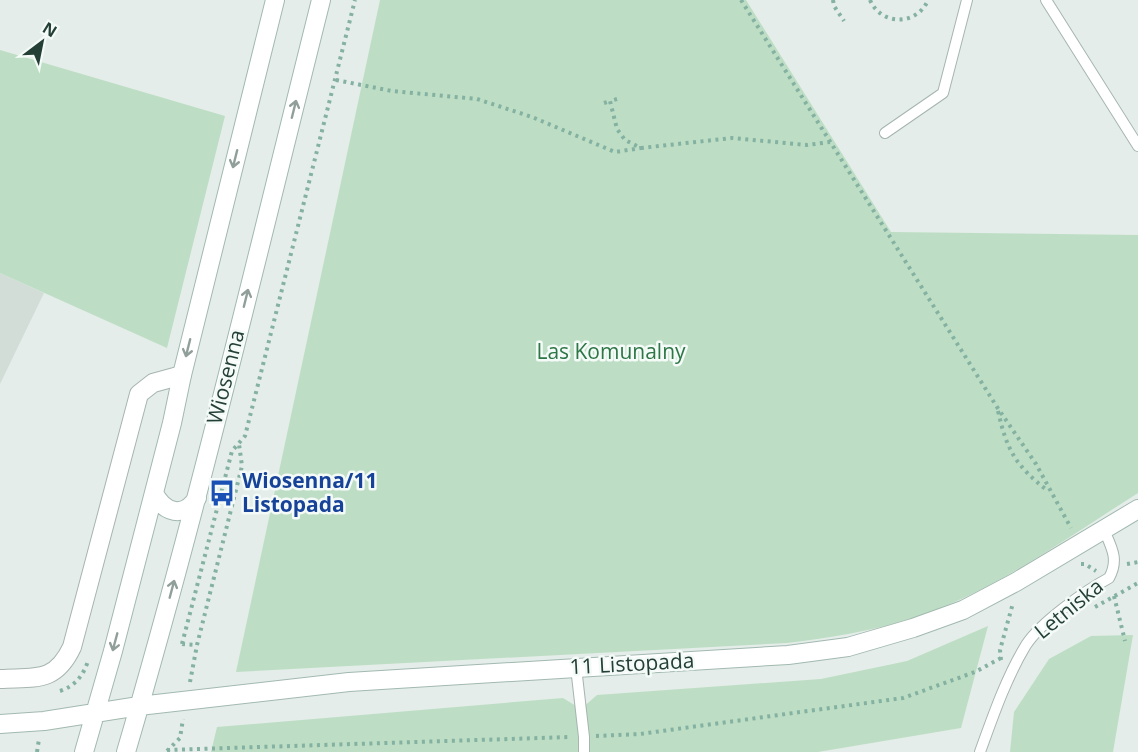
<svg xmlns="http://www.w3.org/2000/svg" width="1138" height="752" font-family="'Open Sans',sans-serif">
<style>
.built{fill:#d2ddd8}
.green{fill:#bddec4}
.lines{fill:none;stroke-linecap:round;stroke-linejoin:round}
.lane-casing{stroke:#a6b5b0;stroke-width:12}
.street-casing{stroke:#a6b5b0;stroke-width:20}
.secondary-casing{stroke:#a2b9b0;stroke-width:20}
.path{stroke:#84b1a1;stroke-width:4;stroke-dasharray:3 4.5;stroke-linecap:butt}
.lane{stroke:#fff;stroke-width:10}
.street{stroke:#fff;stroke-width:18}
.secondary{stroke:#fff;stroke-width:18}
.oneway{stroke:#919f9a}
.labels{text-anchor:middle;stroke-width:5;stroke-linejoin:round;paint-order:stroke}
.park-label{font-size:21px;fill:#2d7646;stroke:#f4faf7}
.street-label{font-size:21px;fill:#233f36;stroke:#f4faf7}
.transit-label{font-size:21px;font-weight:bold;fill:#164399;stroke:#f4faf7;text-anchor:start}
</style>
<rect width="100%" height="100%" fill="#e4ede9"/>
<!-- built -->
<path class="built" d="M0,273L44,293L0,384Z"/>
<!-- green -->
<path class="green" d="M380,0H746L891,232L1138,235V493C1068,537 992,593 913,618C872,631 830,638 787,643L236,672Z
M0,50L225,116L167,348L0,273Z
M988,626L961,728L818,752H211L217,727L563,698L581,709L597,695L821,679L907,661Z
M1133,635L1113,752H1010L1014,712L1049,659L1091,636Z"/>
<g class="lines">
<!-- lane casing -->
<g class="lane-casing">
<path id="lane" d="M1046,0L1138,146
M885,133L943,93L967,0
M576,667L584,737V752
M980,752C993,716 1006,678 1026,645C1041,622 1085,591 1109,578C1119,560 1112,548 1104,530"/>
</g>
<!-- street casing -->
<g class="street-casing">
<path id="street" d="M0,679C36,677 55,683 72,647L139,394L153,383L182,375"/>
</g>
<!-- secondary casing -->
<g class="secondary-casing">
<path id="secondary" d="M154,493C164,513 184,519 197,498
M0,724L44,721L139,706L349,682L788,655L848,647L913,628L963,610L1016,582L1138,509
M84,752L113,651L172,423L182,375L275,0
M126,752C199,504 258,251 321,0"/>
</g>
<!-- path -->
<path class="path" d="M741,0L997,407L1036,464L1071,528
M833,0L834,6L844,21
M870,0C881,26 917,26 928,0
M336,80L392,91L477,99L532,117L615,152L641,148
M617,99L610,101L617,129L625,140L641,148L732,138L807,145L830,142
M604,103L610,101
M998,411C1007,451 1016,466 1048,491
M1081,564H1085L1096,571
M1127,564L1138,562
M1114,596L1125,641
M1095,607L1138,583
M182,644L232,451L245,436L355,0
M182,644L197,645
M1001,660L1000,650L1013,603
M190,682L197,645L242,466L239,444
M60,691C75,686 83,676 88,661
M596,736L640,734L903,698L975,672L1001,658
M167,750L571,737
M167,751L180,738L183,719
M37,752L39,739"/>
<!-- lane -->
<use href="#lane" class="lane"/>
<!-- street -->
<use href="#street" class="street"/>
<!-- secondary -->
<use href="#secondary" class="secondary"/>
</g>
<!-- one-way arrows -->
<defs><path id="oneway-shaft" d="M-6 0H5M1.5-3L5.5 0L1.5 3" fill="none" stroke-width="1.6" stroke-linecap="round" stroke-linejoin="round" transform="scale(1.5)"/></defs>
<g class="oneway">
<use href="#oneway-shaft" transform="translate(294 109) rotate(-76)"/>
<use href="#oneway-shaft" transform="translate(235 159) rotate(104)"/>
<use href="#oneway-shaft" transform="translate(246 298) rotate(-76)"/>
<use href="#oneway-shaft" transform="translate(188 348) rotate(104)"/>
<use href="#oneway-shaft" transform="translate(172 589) rotate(-75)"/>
<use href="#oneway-shaft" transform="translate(115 642) rotate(105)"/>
</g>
<!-- icons -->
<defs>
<g id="bus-bare" transform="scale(2.07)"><path d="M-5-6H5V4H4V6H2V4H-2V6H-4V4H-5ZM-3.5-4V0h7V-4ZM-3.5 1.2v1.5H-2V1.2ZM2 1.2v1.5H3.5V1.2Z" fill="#1a4fb4" stroke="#f4faf7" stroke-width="2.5" paint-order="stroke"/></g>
</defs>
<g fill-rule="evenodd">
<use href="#bus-bare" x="222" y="493"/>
</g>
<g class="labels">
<!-- park labels -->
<g class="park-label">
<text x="611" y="359">Las Komunalny</text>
</g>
<!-- street labels -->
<g class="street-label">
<text transform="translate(226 377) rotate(-76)" y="7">Wiosenna</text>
<text transform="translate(1069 609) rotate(-39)" y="7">Letniska</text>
<text transform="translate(632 664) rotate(-3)" y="7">11 Listopada</text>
</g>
<!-- transit labels -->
<g class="transit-label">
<text x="242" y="488">Wiosenna/11<tspan x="242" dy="24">Listopada</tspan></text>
</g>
</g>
<!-- north arrow -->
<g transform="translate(42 42) rotate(32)" stroke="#f4faf7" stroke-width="4.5" paint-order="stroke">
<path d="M0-4.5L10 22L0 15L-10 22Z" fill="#233f36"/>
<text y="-9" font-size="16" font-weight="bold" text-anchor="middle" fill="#233f36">N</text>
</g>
</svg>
